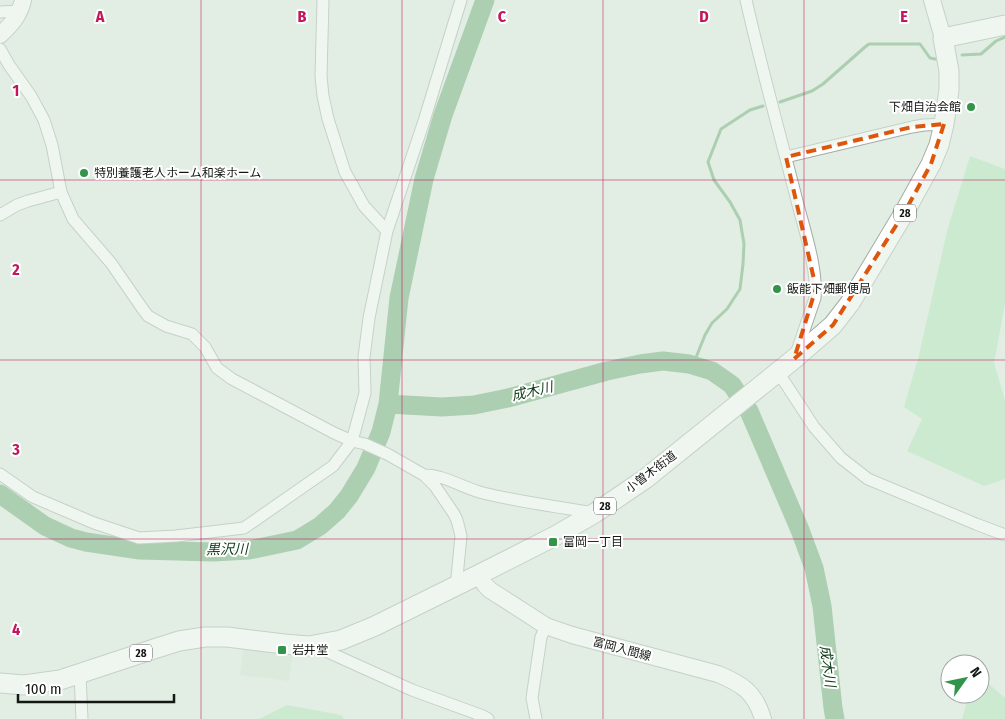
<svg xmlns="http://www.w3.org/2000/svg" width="1005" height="719" font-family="'Fira Sans Condensed','Noto Sans JP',sans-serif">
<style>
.built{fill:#d2e4d4}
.green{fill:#b2e5b8}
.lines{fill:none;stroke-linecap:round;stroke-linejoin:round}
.stream{stroke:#6ca774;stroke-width:3}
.river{stroke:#6ca774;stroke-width:19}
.street-casing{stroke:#a3ada4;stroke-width:13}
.secondary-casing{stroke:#a3ada4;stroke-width:18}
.primary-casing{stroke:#a3ada4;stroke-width:21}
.street{stroke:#fff;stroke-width:11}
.secondary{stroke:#fff;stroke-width:16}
.primary{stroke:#fff;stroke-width:19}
.marked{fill:none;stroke:#dd560c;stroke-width:4;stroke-dasharray:10 6;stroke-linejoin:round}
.grid{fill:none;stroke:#c2185b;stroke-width:1;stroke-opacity:0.55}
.poi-dot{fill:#319449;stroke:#fff;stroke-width:2}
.labels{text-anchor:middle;stroke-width:4;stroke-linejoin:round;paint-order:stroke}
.shield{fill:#fff;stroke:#5a5d5a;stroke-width:1}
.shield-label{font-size:11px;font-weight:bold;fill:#141814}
.poi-label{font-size:12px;fill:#141814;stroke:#fff;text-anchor:start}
.street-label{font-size:12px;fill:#141814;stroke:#fff}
.water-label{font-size:14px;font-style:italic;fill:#0d3a18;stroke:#fff}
.grid-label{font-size:16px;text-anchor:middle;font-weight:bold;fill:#c2185b;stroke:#fff;stroke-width:4;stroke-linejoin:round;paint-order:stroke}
</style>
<rect width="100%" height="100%" fill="#e2eee3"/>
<!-- built -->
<path class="built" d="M244,647L293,653L289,681L240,675Z"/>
<!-- green -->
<path class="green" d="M970,156L1005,169V304L994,363L1005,400V479L984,486L907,451L922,419L904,407L919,355L947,231Z
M980,676L1005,698V719H962L969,694H980Z
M287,705L341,715L344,719H259Z"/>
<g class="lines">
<!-- stream -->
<path class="stream" d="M962,55L981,54L996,41L1005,37
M780,102L812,91L823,84L865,47L869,44H920L930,58L935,59
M693,365L705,335L712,323L727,309L740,289L743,264L744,244L740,220L730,202L714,180L708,162L721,129L750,110L763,106"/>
<!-- river -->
<path class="river" d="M388,404L442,407L474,405L508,398L607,371L640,364L663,361L689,364L712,371L732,385L749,411L800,530L814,568L822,606L833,708L835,719
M0,494L45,526L71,538L86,542L140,550L213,552L249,550L297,540L320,526L337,511L349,496L366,468L381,432L388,404L399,298L424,179L443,115L485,0"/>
<!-- street casing -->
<g class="street-casing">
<path id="street" d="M323,0L321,76L323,96L328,119L345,172L364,206L387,231L424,121L461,0
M746,0C761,66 779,131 796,197C803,226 818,268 815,298L796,354
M0,12L20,11
M0,49L9,65L31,96L44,120L52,145L61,192L73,219L111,263L142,308L148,316L166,326L192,334L205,347L217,368L232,379L334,433L352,441L365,444L387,454L424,475L435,486L454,514L457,520L461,536L457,577L459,584
M786,157L912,127L924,125L944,124
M0,215L17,205L28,201L61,192
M778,372L814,427L841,458L868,479L976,524L1005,535
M0,474L33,497L94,523L139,538L176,536L244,528L333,466L352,441L365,393L364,357L369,318L387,231
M424,475C445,475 463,488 483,493C520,502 558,507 595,513
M323,644L328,652L412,690L483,716L488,719
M80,674L82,719
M536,719L532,698L541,637L546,626"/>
</g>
<!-- secondary casing -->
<g class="secondary-casing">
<path id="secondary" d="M932,0L943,38
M0,35C11,25 20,15 23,0
M478,575L485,585L490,590L546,626L572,635L718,674C742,684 755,692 763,719"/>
</g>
<!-- primary casing -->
<g class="primary-casing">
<path id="primary" d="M0,683L24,685L60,680L157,648L179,641L205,637H227L284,644L309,646L341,640L375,626L478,575L555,536L595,513L645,479L794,359L833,325L850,303L904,213L931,164L939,145L944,124L949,90V71L943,38L1005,25"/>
</g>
<!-- street -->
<use href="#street" class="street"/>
<!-- secondary -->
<use href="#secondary" class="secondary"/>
<!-- primary -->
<use href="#primary" class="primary"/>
</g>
<!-- marked area -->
<path d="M0 0H1005V719H0ZM944,124L931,164L904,213L833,325L794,359L816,288L786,157L912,127Z" fill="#e2eee3" fill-opacity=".55" fill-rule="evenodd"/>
<path class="marked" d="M944,124L931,164L904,213L833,325L794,359L816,288L786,157L912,127Z"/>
<!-- grid -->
<path class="grid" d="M201,0V719M402,0V719M603,0V719M804,0V719M0,180H1005M0,360H1005M0,539H1005"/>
<!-- markers -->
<g class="poi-dot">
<circle cx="971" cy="107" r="5"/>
<circle cx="84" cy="173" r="5"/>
<circle cx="777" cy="289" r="5"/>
<rect x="548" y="537" width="10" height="10" rx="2.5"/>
<rect x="277" y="645" width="10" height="10" rx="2.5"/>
</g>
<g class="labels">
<!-- shield labels -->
<g class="shield">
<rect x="894" y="204.5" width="22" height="17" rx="4"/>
<rect x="594" y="497.5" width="22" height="17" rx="4"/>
<rect x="130" y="644.5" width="22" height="17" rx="4"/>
</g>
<g class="shield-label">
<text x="905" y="217">28</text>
<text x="605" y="510">28</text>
<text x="141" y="657">28</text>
</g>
<!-- poi labels -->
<g class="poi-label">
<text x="961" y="111" text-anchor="end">下畑自治会館</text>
<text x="94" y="177">特別養護老人ホーム和楽ホーム</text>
<text x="787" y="293">飯能下畑郵便局</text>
<text x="563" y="546">富岡一丁目</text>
<text x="292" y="654">岩井堂</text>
</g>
<!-- street labels -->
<g class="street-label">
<text transform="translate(651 472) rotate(-37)" y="4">小曽木街道</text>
<text transform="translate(622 649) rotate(15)" y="4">富岡入間線</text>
</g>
<!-- water labels -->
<g class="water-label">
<text transform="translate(532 391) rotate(-13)" y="5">成木川</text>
<text transform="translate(227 549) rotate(-1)" y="5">黒沢川</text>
<text transform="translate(828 666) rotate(82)" y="5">成木川</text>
</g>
</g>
<g class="grid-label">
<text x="100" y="22">A</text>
<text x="302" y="22">B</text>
<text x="502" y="22">C</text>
<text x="704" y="22">D</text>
<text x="904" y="22">E</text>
<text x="16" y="96">1</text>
<text x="16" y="275">2</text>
<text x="16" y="455">3</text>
<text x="16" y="635">4</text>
</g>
<!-- north arrow -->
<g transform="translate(965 679) rotate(57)"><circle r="24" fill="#ffffff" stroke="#a1a3a1"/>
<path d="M0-4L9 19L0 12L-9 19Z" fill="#319449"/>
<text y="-8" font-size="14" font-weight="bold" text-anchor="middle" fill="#141814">N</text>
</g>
<!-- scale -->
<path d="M18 694v8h156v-8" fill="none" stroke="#141814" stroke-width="2.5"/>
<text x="25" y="694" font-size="15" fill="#141814" stroke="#ffffff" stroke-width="4" paint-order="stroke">100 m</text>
</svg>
